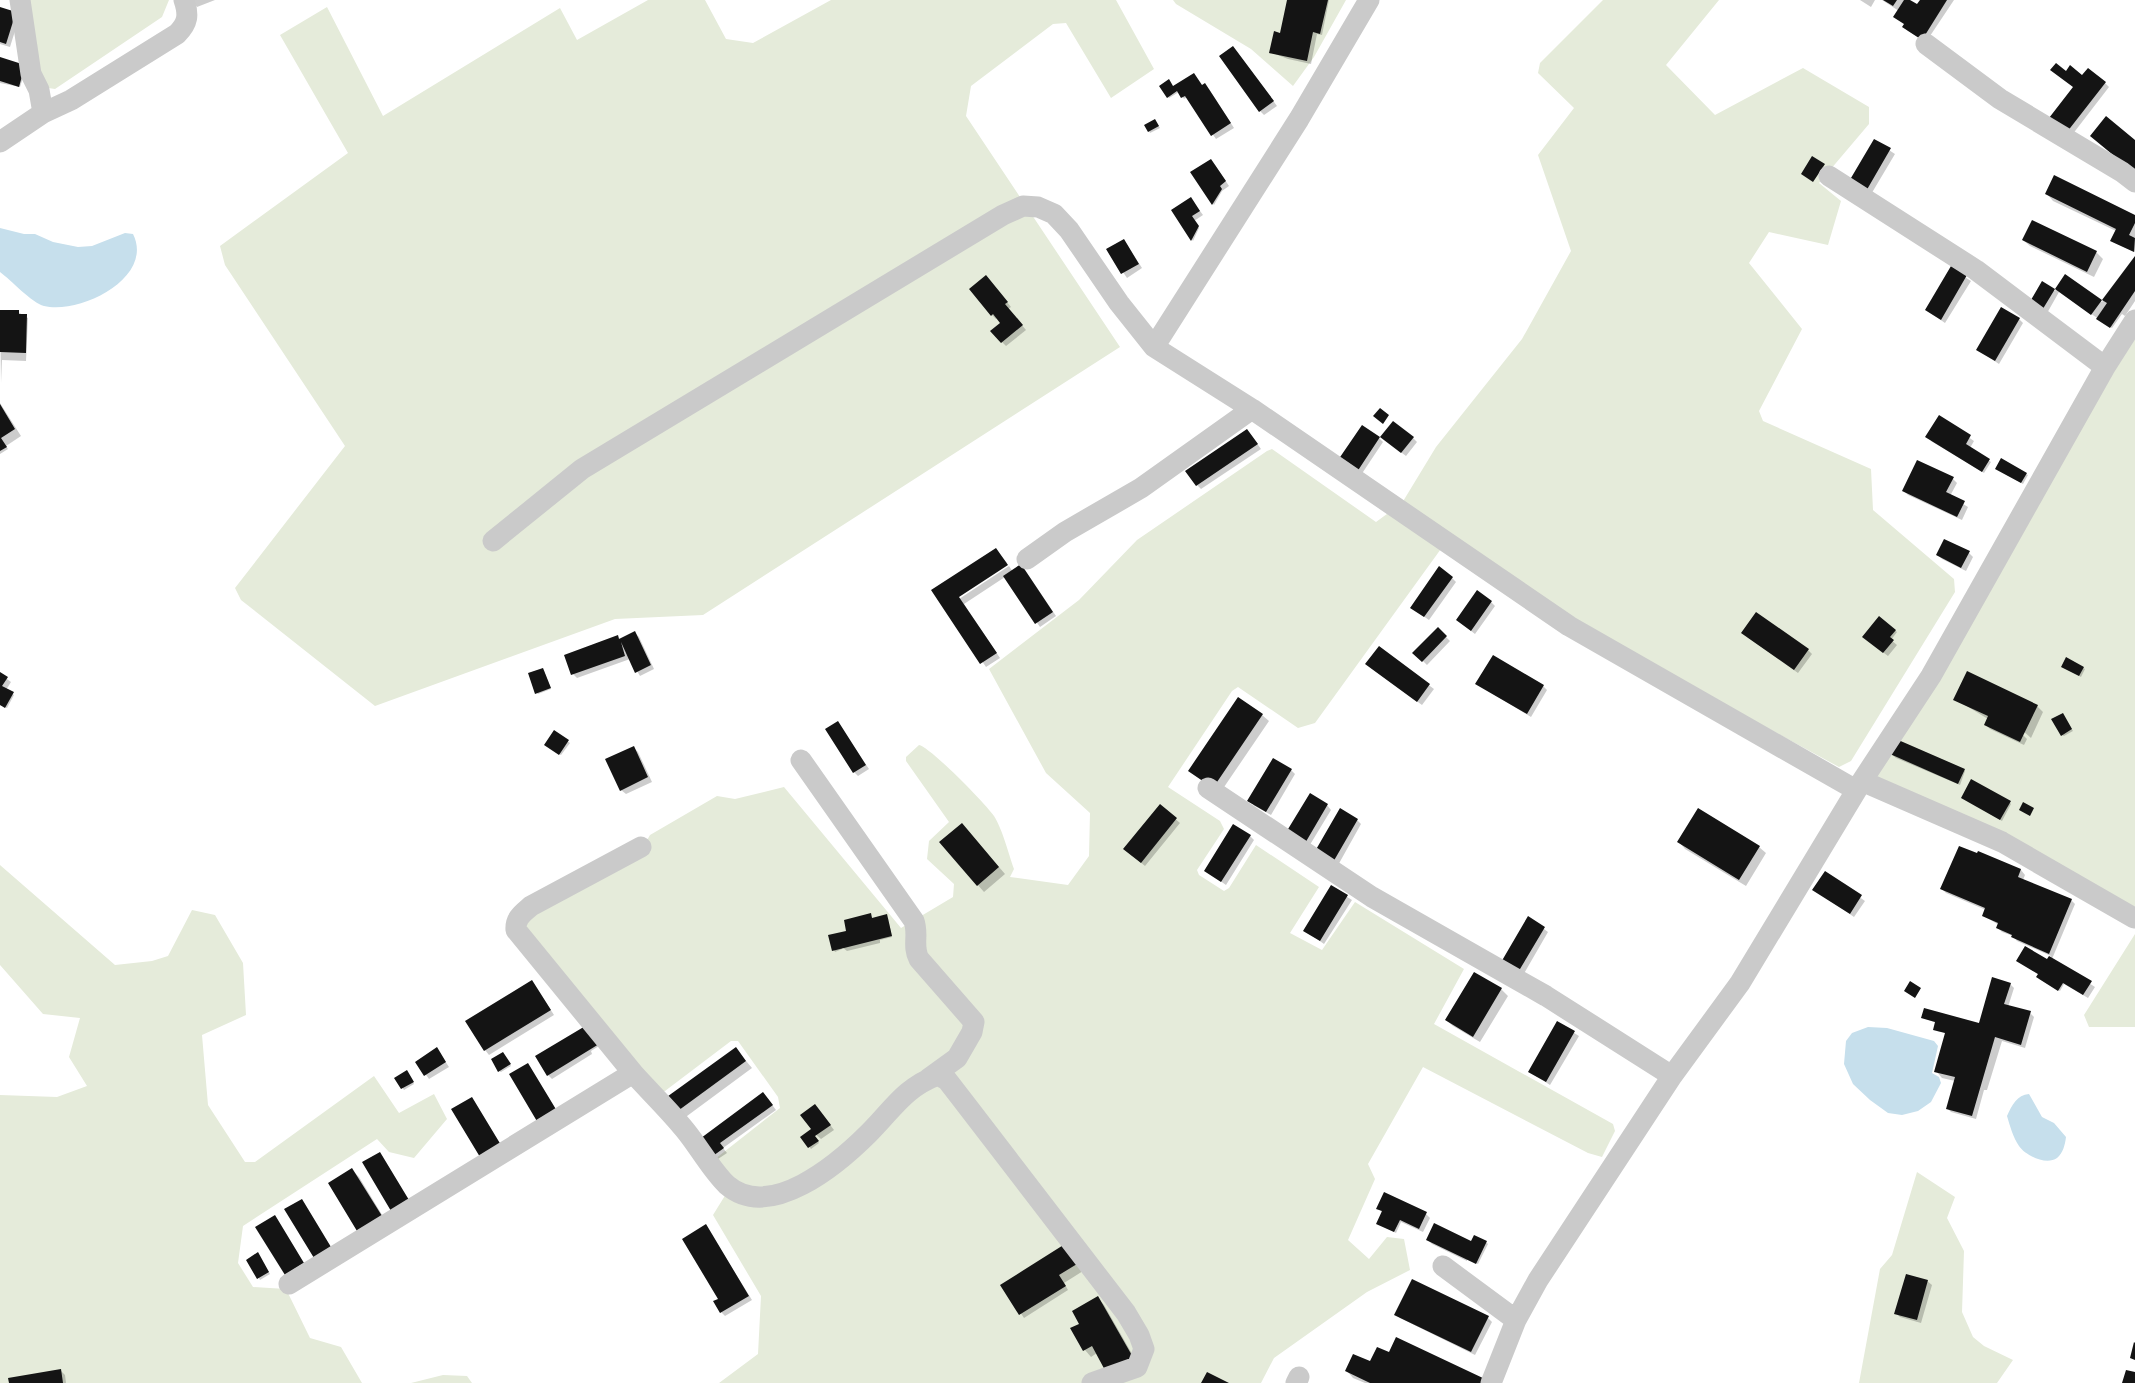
<svg xmlns="http://www.w3.org/2000/svg" width="2135" height="1383" font-family="Raleway,sans-serif">
<style>
.green{fill:#e5ebda}
.water{fill:#c6dfec}
.shadow{fill:#0003}
.building{fill:#141414}
.lines{fill:none;stroke-linecap:round;stroke-linejoin:round}
.street{stroke:#cacaca;stroke-width:21}
</style>
<rect width="100%" height="100%" fill="#fff"/>
<!-- green -->
<path class="green" d="M22,0H169L162,17L55,89L42,87Z
M648,0H705L726,39L753,43L831,0H1116L1154,69L1111,98L1066,23L1053,24L971,86L966,116L1120,347L703,615L615,619L375,706L241,600L235,588L345,446L225,265L220,246L348,153L280,35L327,7L383,116L560,8L577,40Z
M1173,0H1346L1314,57L1293,86L1251,49L1176,4Z
M1603,0H1719L1666,65L1715,115L1803,68L1869,107V124L1819,183L1841,201L1828,245L1769,232L1749,263L1802,329L1759,411L1763,421L1871,469L1873,510L1954,579L1955,592L1851,761L1839,767L1571,621L1451,535L1315,723L1298,728L1238,687L1232,691L1168,787L1220,821L1224,829L1197,870L1199,875L1224,891L1229,888L1256,845L1319,887L1290,933L1322,950L1355,902L1464,969L1434,1024L1613,1124L1615,1131L1602,1157L1588,1153L1423,1067L1368,1164L1375,1179L1348,1240L1369,1259L1387,1237L1404,1239L1410,1270L1367,1292L1274,1358L1261,1383H719L758,1354L761,1296L713,1215L734,1181L715,1159L780,1108L778,1097L738,1041H731L665,1091H656L522,930L530,911L642,849L650,835L717,796L735,799L784,787L901,928L953,897L954,884L927,859L929,841L949,822L906,761V757L919,745C930,747 986,804 994,816C1002,828 1009,855 1014,869L1010,877L1068,885L1089,856L1090,813L1046,773L989,669L1079,600L1137,540L1267,451L1272,449L1376,522L1402,503L1436,447L1522,339L1571,251L1538,155L1574,108L1538,73L1540,63Z
M2135,329V907L1868,778Z
M0,865L115,965L152,961L168,956L192,910L215,915L243,963L246,1015L202,1035L208,1105L245,1162H255L374,1076L399,1113L434,1094L447,1119L414,1158L389,1152L377,1139L243,1226L238,1263L253,1287L286,1289L310,1338L341,1347L362,1383H0V1095L57,1097L87,1086L69,1057L80,1018L43,1014L0,965Z
M2135,934V1027H2089L2084,1015Z
M1917,1172L1955,1197L1947,1218L1964,1251L1962,1312L1973,1337L1984,1346L2013,1360L1997,1383H1859L1880,1269L1892,1255Z
M443,1375L467,1376L472,1383H411Z"/>
<!-- water -->
<path class="water" d="M0,228L24,234H35L53,242L78,247L92,246L125,233L133,234C155,278 79,315 44,306C32,303 11,280 0,272Z
M1868,1027L1887,1028L1934,1041L1938,1046L1932,1073L1939,1077L1941,1083L1931,1102L1918,1111L1902,1115L1888,1113L1870,1100L1853,1084L1844,1064L1846,1041L1852,1033Z
M2029,1094L2042,1117L2054,1123L2066,1137C2065,1145 2063,1153 2057,1158C2046,1166 2025,1155 2019,1146C2013,1137 2010,1126 2007,1116C2012,1105 2017,1095 2029,1094Z"/>
<!-- shadow -->
<path class="shadow" d="M192,0H215L197,7Z
M1288,0H1329L1322,35L1317,34L1311,64L1288,59L1270,52L1284,35Z
M1860,0H1875L1871,7Z
M1882,0H1907L1917,6L1921,0H1954L1926,42L1908,31L1904,27L1906,24L1899,11Z
M0,9L19,18L10,47L0,44Z
M1237,52L1277,106L1264,115L1260,111Z
M0,59L26,68L20,87L0,83Z
M2066,73L2105,83L2109,87L2072,135L2055,122L2075,87Z
M1202,87L1209,89L1234,128L1216,139L1187,97L1184,99L1179,92L1169,98L1168,97L1174,88Z
M1156,122L1160,128L1150,133L1149,131Z
M1875,141L1895,154L1870,196L1854,187Z
M1215,165L1229,186L1222,191L1214,205L1192,173Z
M2047,194L2135,216V252L2113,242L2116,231L2053,201Z
M1191,199L1203,215L1194,221L1199,228L1193,241L1173,211Z
M1124,240L1142,268L1127,278L1108,250Z
M2023,240L2096,252L2103,259L2094,277L2030,246Z
M2135,259V301L2125,316L2122,314L2112,328L2059,292L2046,315L2034,309L2042,283L2055,291L2065,276L2102,302Z
M1951,268L1971,281L1945,323L1926,310Z
M990,281L1011,307L1008,309L1026,330L1006,346L1002,342V323L998,317L996,319L992,315Z
M0,311L18,312L28,318L26,361L2,360L1,383Z
M2019,319L2023,323L1999,364L1978,350Z
M0,403L21,436L6,446L8,449L0,454Z
M1939,417L1974,441L1970,448L1991,462L1984,473L1931,441Z
M1251,435L1261,449L1201,489L1197,485Z
M1379,438L1383,442L1359,478L1342,467Z
M1413,438L1417,442L1406,456L1386,441Z
M1998,470L2026,474L2028,475L2023,484Z
M1953,479L1957,483L1950,496L1968,507L1962,520L1908,495L1904,491Z
M996,550L1007,563L957,596L959,599L1009,566L1013,572L1025,570L1056,616L1040,627L1005,577L964,604L1000,658L986,667L934,591Z
M1969,553L1973,557L1966,571L1942,559L1938,555Z
M1452,578L1456,582L1429,620L1416,611Z
M1491,602L1495,606L1475,634L1462,624Z
M1879,618L1897,632L1891,640L1897,645L1888,656L1868,641Z
M1438,629L1450,641L1427,665L1415,653Z
M635,633L639,637L654,669L640,676L630,659L577,678L573,674L618,637L621,640Z
M1747,637L1808,650L1812,654L1798,673Z
M1379,648L1434,689L1422,705L1371,668Z
M2064,668H2083L2085,669L2081,677Z
M544,671L551,689L538,694L537,693Z
M0,674L11,682L6,690L14,695L7,708L0,705Z
M1477,684L1543,686L1547,690L1531,717Z
M1955,699L2037,706L2043,712L2031,738L2022,730V734L2027,739L2024,745L1990,729L1986,725L1988,719Z
M1262,715L1269,721L1220,793L1190,771Z
M2064,716L2073,731L2064,736L2062,735Z
M838,723L869,769L858,776L854,772Z
M555,732L570,743L561,755L547,746Z
M633,747L638,752L652,782L626,794L621,790Z
M1891,754L1964,770L1965,771L1960,785L1896,758Z
M1291,770L1295,774L1271,815L1253,805Z
M1963,798L2010,803L2011,804L2002,821Z
M1327,805L1331,810L1308,848L1291,838Z
M1160,806L1180,823L1145,866L1129,853Z
M1357,820L1361,824L1337,867L1320,857Z
M969,832L1005,874L984,892L941,843Z
M1250,836L1254,840L1226,885L1206,871Z
M1679,842L1759,847L1766,853L1746,886L1685,849Z
M1979,853L2021,870L2025,875L2023,880L2071,900L2075,904L2052,959L2095,987L2088,998L2064,984L2060,991L2039,979V975L2017,960L2048,961L2051,956L2017,941L2013,936L2002,932L1998,928L1999,925L1984,916L1986,910L1946,893L1942,889Z
M1825,873L1865,901L1854,917L1814,890Z
M1331,887L1352,900L1324,944L1304,930Z
M870,915L873,919L888,918L892,937L880,940V943L847,951L842,947V949L835,952L834,950L848,932Z
M1529,918L1548,932L1522,977L1506,968Z
M532,981L554,1015L489,1055L485,1050Z
M2010,984L2014,988L2008,1007L2030,1013L2034,1017L2025,1048L2002,1041L1987,1090H1984L1976,1119L1951,1112L1947,1108L1955,1081L1942,1078L1936,1071L1947,1033L1937,1031V1023L1923,1018L1984,1026Z
M1501,989L1508,996L1480,1042L1453,1026L1446,1020Z
M1558,1023L1579,1036L1550,1085L1530,1072Z
M578,1032L599,1046L591,1051L592,1054L552,1079L548,1075Z
M437,1049L449,1067L429,1079L417,1062Z
M736,1049L752,1068L683,1119L676,1112Z
M504,1055L511,1066L501,1072L499,1071Z
M408,1073L414,1084L404,1090L396,1078Z
M767,1098L776,1110L723,1148L727,1153L715,1161L699,1141Z
M819,1110L834,1130L821,1139L814,1133L813,1134L819,1143L811,1149L802,1137L813,1130Z
M352,1170L359,1177L387,1223L364,1237Z
M1378,1208L1426,1214L1430,1218L1423,1232L1401,1222L1396,1233L1380,1225L1382,1212Z
M706,1226L752,1300L725,1316L721,1312Z
M1428,1240L1486,1242L1488,1244L1478,1264L1467,1259V1261L1432,1244Z
M1064,1246L1083,1271L1064,1283L1068,1290L1024,1318L1002,1285Z
M259,1256L270,1274L260,1280L259,1278Z
M1927,1281L1932,1285L1921,1323L1900,1317L1896,1313Z
M1098,1298L1104,1305L1139,1366L1097,1353L1091,1357L1085,1350L1081,1324Z
M1396,1314L1488,1318L1492,1322L1475,1355L1400,1318Z
M1370,1363L1487,1383H1365L1353,1378L1347,1371Z
M61,1371L65,1375L66,1383H10Z"/>
<!-- building -->
<path class="building" d="M1287,0H1328L1320,34L1313,32L1307,61L1269,53L1274,31L1280,33Z
M1883,0H1897L1893,6Z
M1904,0H1910L1917,4L1920,0H1947L1922,40L1902,27L1904,24L1893,17Z
M0,7L16,12L6,44L0,42Z
M1233,46L1274,101L1259,112L1219,56Z
M0,57L25,65L19,87L0,81Z
M2056,63L2066,71L2070,65L2082,75L2088,68L2106,82L2067,132L2049,118L2073,87L2050,70Z
M1194,73L1202,85L1205,83L1231,123L1211,136L1185,96L1181,98L1177,91L1167,98L1159,86L1169,79L1173,86Z
M2106,116L2135,140V173L2090,136Z
M1155,119L1159,126L1148,132L1144,125Z
M1874,139L1891,148L1865,193L1848,183Z
M1812,156L1825,164L1813,182L1801,174Z
M1211,159L1226,181L1220,186L1222,189L1212,205L1190,172Z
M2054,175L2135,215V223L2129,235L2135,238L2134,252L2110,241L2116,229L2045,194Z
M1191,197L1200,211L1192,216L1199,226L1191,241L1171,210Z
M2032,220L2097,251L2087,272L2022,240Z
M1124,239L1139,264L1121,274L1106,249Z
M2135,256V291L2110,328L2096,319L2107,303L2102,300L2091,315L2055,289L2041,312L2028,305L2042,281L2055,289L2065,274L2102,300Z
M1951,266L1967,275L1941,320L1925,310Z
M986,275L1008,302L1005,304L1023,325L1001,343L990,331L1000,323L993,314L991,316L969,289Z
M2001,307L2020,318L1995,361L1976,350Z
M0,310H19V314H27L26,353L0,352Z
M0,404L15,429L1,438L7,447L0,451Z
M1380,408L1389,415L1383,424L1373,416Z
M1939,415L1971,435L1966,444L1990,459L1982,472L1925,437Z
M1393,421L1414,437L1401,453L1380,437Z
M1362,425L1380,437L1355,475L1336,463Z
M1247,429L1258,444L1196,486L1185,471Z
M2001,458L2027,473L2021,483L1995,469Z
M1917,460L1954,477L1946,492L1965,501L1957,517L1902,491Z
M1944,539L1970,551L1961,568L1936,555Z
M996,548L1008,565L959,597L997,653L980,664L931,590Z
M1021,564L1053,612L1035,624L1003,576Z
M1439,566L1453,577L1424,617L1410,608Z
M1477,590L1492,601L1471,631L1456,620Z
M1756,612L1809,649L1794,670L1741,633Z
M1879,616L1896,630L1890,637L1894,640L1883,653L1862,637Z
M1438,627L1447,636L1422,662L1412,653Z
M635,631L651,665L635,673L621,642L625,656L571,675L564,655L618,635L619,639Z
M1379,646L1430,684L1417,702L1365,664Z
M1493,655L1544,685L1527,714L1475,684Z
M2066,657L2084,667L2079,676L2061,667Z
M543,668L551,688L535,694L528,673Z
M1967,671L2038,705L2020,742L1984,725L1988,716L1953,700Z
M0,672L8,677L2,686L14,692L5,708L0,705Z
M1238,697L1263,714L1213,788L1188,771Z
M2063,713L2072,729L2061,736L2051,719Z
M838,721L866,765L853,773L825,729Z
M554,730L569,740L559,755L544,745Z
M1896,739L1965,769L1958,784L1890,754Z
M634,746L648,777L620,791L605,759Z
M1273,758L1292,769L1266,812L1247,801Z
M1971,779L2011,801L2000,820L1961,798Z
M1310,793L1328,804L1304,845L1285,834Z
M2023,802L2034,808L2030,816L2019,810Z
M1160,804L1177,818L1141,863L1123,849Z
M1340,808L1358,819L1332,864L1314,853Z
M1698,808L1760,846L1739,880L1677,842Z
M962,823L999,867L977,886L939,842Z
M1233,824L1251,835L1221,882L1204,871Z
M1959,846L1977,853L1978,851L2021,869L2018,877L2072,899L2049,954L2011,937L2012,935L1996,928L1998,923L1982,916L1985,908L1940,889Z
M1825,871L1862,895L1850,914L1812,890Z
M1331,885L1348,895L1320,941L1303,931Z
M871,913L872,918L887,914L892,936L832,951L828,935L846,931L844,920Z
M1528,916L1545,927L1517,974L1500,964Z
M2025,946L2047,959L2049,956L2092,981L2083,995L2063,983L2058,991L2036,977L2038,974L2016,961Z
M1474,972L1502,988L1473,1037L1445,1020Z
M1992,977L2011,983L2004,1004L2031,1011L2021,1045L1995,1037L1972,1116L1946,1109L1955,1077L1934,1072L1945,1033L1933,1030L1935,1022L1921,1018L1924,1008L1979,1023Z
M532,980L551,1010L484,1051L465,1021Z
M1910,981L1921,988L1915,998L1904,991Z
M1557,1021L1575,1031L1546,1082L1528,1072Z
M587,1025L599,1044L547,1076L535,1056Z
M437,1047L446,1062L424,1076L415,1062Z
M736,1047L746,1061L675,1113L664,1099Z
M503,1052L511,1064L498,1072L491,1059Z
M528,1063L557,1111L538,1123L509,1074Z
M407,1070L414,1082L401,1089L394,1078Z
M763,1092L773,1105L720,1143L724,1148L710,1158L697,1141Z
M472,1097L501,1145L480,1157L451,1109Z
M815,1104L831,1125L815,1136L819,1141L808,1148L800,1137L811,1129L800,1115Z
M380,1152L409,1200L391,1211L362,1162Z
M352,1168L382,1216L357,1231L328,1183Z
M1384,1192L1427,1212L1419,1229L1400,1220L1394,1232L1376,1224L1382,1211L1376,1209Z
M302,1199L331,1247L314,1258L284,1209Z
M275,1215L304,1263L285,1275L255,1227Z
M1434,1223L1471,1241L1474,1235L1487,1241L1476,1264L1426,1240Z
M706,1224L749,1296L720,1313L713,1301L718,1299L682,1239Z
M1065,1244L1077,1264L1059,1275L1066,1286L1019,1315L1000,1285Z
M258,1252L269,1272L257,1279L246,1260Z
M1906,1274L1928,1280L1917,1320L1894,1314Z
M1412,1279L1489,1316L1471,1352L1394,1315Z
M1098,1296L1134,1359L1107,1374L1092,1346L1083,1351L1070,1328L1079,1324L1072,1311Z
M1396,1337L1485,1379L1483,1383H1370L1345,1371L1353,1354L1370,1361L1377,1347L1389,1352Z
M2134,1342L2135,1343V1360L2130,1358Z
M61,1369L63,1383H9L8,1378Z
M2126,1370L2135,1372V1383H2122Z
M1207,1372L1229,1383H1201Z"/>
<g class="lines">
<!-- street -->
<path class="street" d="M20,0L31,74L39,90L43,113
M1926,44L2000,99L2122,172L2135,182
M0,142L43,113L71,100L177,34C188,23 189,15 184,0
M1829,176L1976,270L2105,367
M1154,347L1299,119L1369,0
M493,541L582,469L1003,215L1023,206L1038,207L1054,214L1069,230L1119,303L1154,347L1252,409L1569,626L1856,790
M1027,559L1065,532L1141,488L1252,409
M801,760L914,921C919,935 912,946 919,959L974,1022L972,1032L957,1058L928,1079
M1862,781L2002,842L2134,918
M1208,788L1372,897L1546,996L1672,1076
M633,1073L516,930C515,918 523,913 531,906L641,847
M1443,1266L1516,1320
M289,1284L633,1073C650,1092 669,1110 685,1130C699,1147 712,1171 727,1185C770,1222 838,1164 869,1133C893,1109 904,1088 938,1075L947,1080L964,1102L1126,1313L1139,1335L1144,1349L1137,1367L1092,1383
M1296,1383L1299,1377
M1491,1383L1516,1320L1538,1280L1672,1076L1740,983L1862,781L1931,676L2105,367L2135,320"/>
</g>
</svg>
